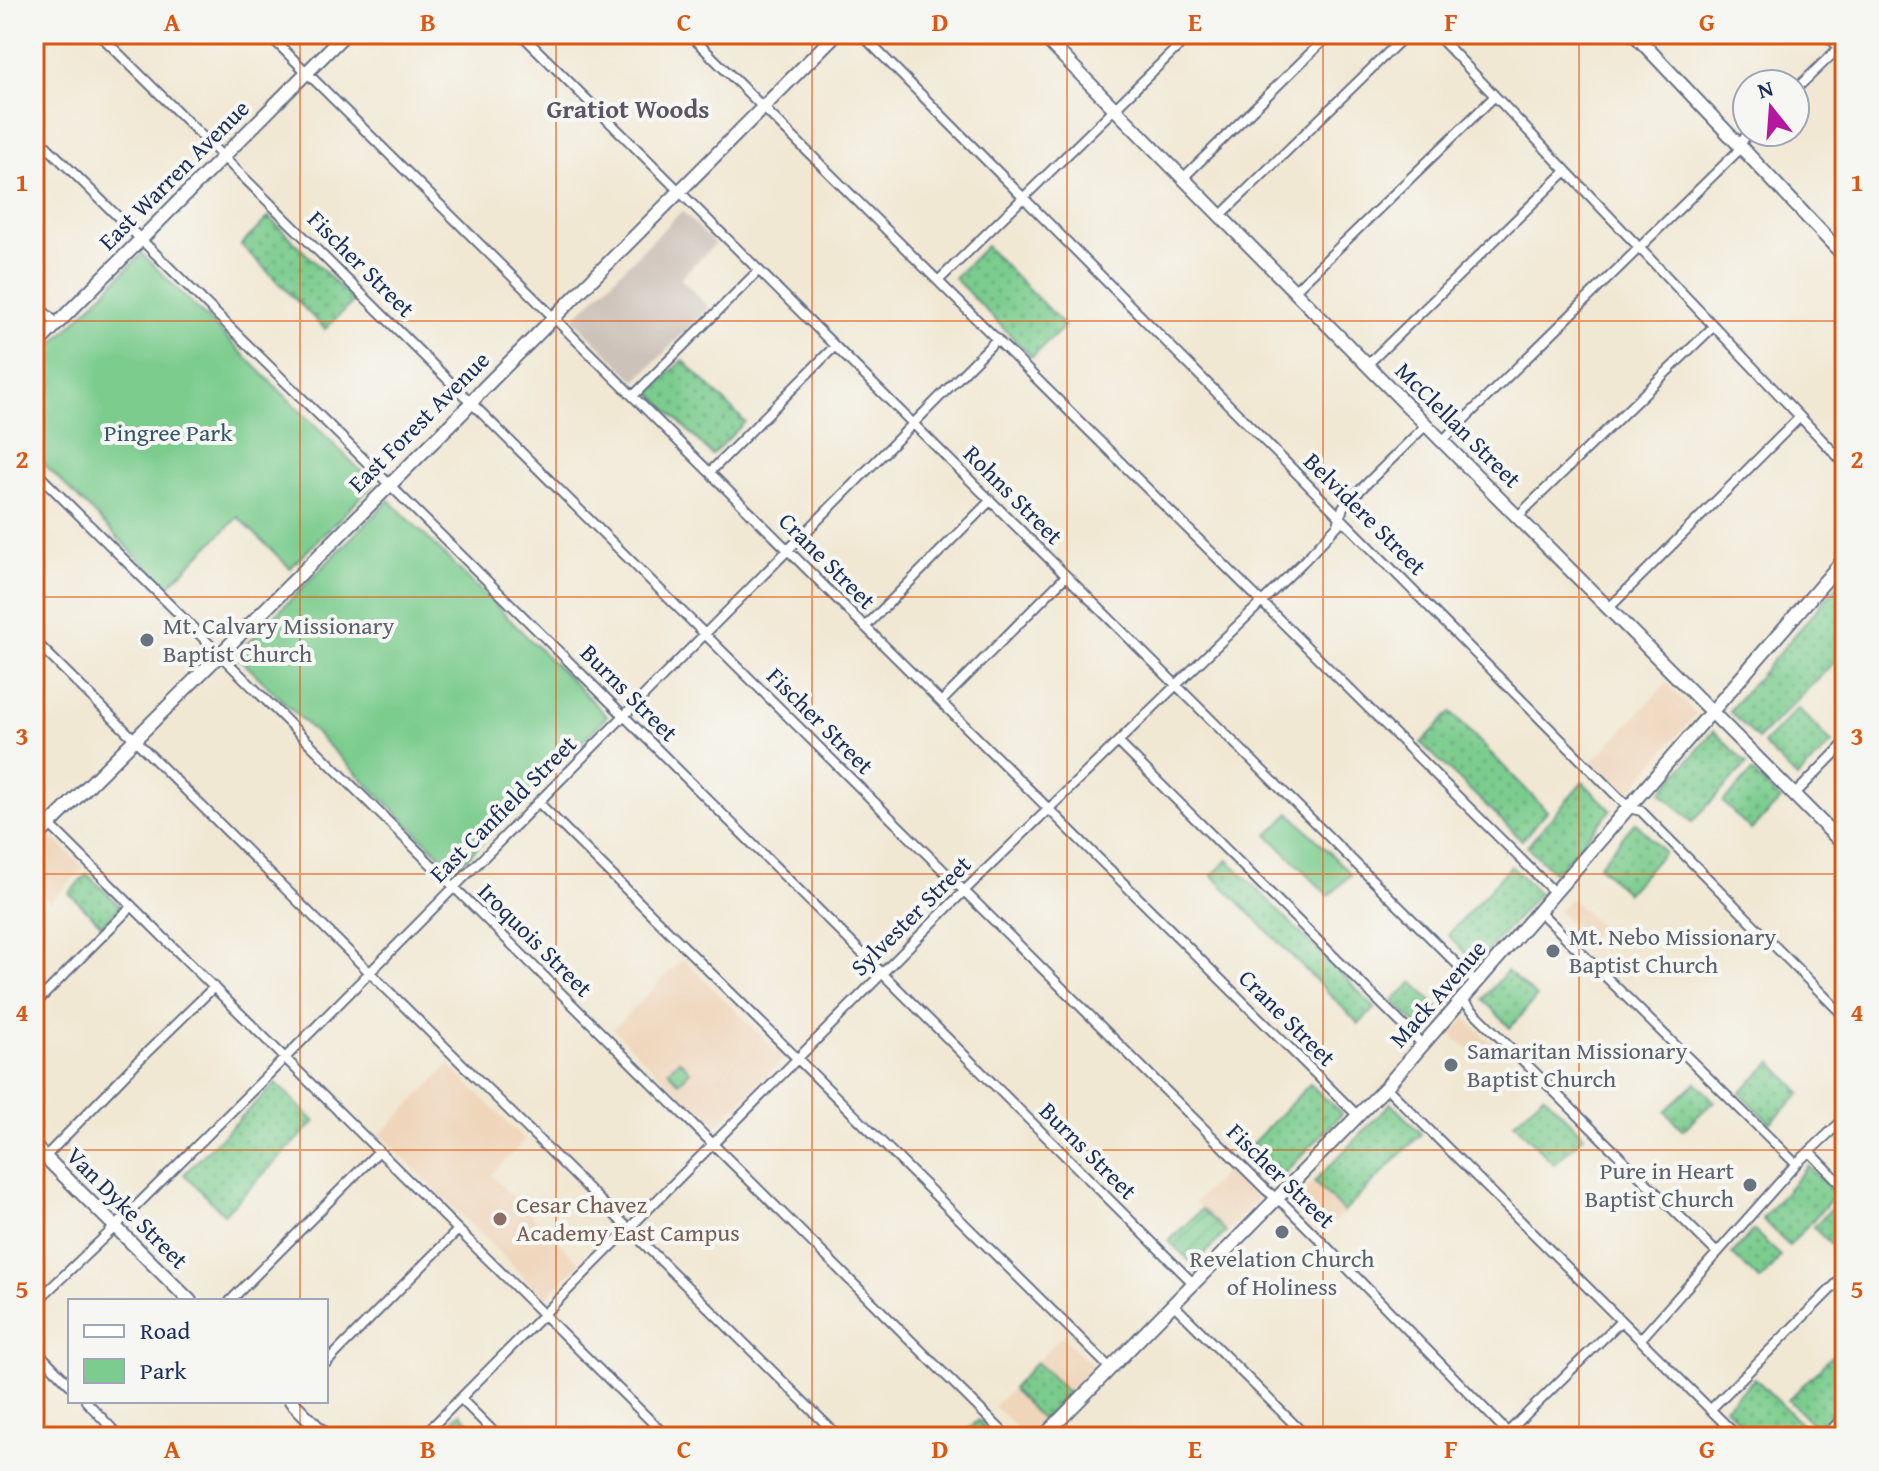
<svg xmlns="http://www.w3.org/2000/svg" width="1879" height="1471" font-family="'Gentium Book Plus',serif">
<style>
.built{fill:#efd6bb}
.industrial{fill:#cdc2b9}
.grass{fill:url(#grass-dots);stroke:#4b7e76;stroke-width:2}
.park{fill:#7bcc8e;stroke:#4b7e76;stroke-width:2}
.garden{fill:url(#garden-furrows);stroke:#4b7e76;stroke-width:2}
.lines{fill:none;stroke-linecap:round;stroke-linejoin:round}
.street-casing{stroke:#667087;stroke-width:12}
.secondary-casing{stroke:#667087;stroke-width:16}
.street{stroke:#fff;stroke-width:8}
.secondary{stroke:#fff;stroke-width:12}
.grid{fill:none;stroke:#de5710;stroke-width:2;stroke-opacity:0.55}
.worship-dot{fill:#6b7280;stroke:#f6f6f2;stroke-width:3}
.education-dot{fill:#8d6e63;stroke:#f6f6f2;stroke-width:3}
.labels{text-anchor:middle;stroke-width:8;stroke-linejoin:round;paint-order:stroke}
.street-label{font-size:24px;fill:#1b2f5e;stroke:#f6f6f2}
.park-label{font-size:24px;fill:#33566a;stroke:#f6f6f2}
.worship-label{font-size:24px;fill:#5b616d;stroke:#f6f6f2;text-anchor:start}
.education-label{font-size:24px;fill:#785e54;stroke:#f6f6f2;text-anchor:start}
.neighbourhood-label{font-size:26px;font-weight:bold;fill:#5a5666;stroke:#f6f6f2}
.neatline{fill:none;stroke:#de5710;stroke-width:3}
.grid-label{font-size:26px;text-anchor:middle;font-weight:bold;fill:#de5710}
</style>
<defs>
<pattern id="grass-dots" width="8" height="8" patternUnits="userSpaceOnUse" patternTransform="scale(2)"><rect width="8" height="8" fill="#7bcc8e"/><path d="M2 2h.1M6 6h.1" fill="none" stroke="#64a677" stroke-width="1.8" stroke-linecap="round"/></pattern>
<pattern id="garden-furrows" width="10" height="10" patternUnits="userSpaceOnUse" patternTransform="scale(2)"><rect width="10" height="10" fill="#7bcc8e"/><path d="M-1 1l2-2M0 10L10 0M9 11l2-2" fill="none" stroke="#64a677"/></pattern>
</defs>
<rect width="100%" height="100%" fill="#f6f6f2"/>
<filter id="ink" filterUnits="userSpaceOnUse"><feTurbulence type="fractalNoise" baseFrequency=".0125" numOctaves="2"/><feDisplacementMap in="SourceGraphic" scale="16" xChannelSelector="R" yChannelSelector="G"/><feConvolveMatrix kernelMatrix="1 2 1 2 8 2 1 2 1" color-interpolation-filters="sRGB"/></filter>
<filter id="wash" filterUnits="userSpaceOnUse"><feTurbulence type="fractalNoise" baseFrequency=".006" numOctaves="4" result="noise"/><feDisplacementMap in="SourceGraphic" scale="32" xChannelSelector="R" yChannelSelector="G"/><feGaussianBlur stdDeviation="1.8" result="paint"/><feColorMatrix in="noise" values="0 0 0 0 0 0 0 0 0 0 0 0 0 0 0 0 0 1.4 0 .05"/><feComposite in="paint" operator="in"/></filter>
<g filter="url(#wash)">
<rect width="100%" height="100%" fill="#f1e8d3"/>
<!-- built -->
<path class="built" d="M1667,683L1696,714L1628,793L1593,761Z
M53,837L84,868L50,902L34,887V856Z
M1569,898L1599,925L1587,939L1558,912Z
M683,959L784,1058L714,1129L613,1029Z
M1466,1018L1495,1047L1483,1061L1451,1035Z
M449,1065L525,1140L491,1175L580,1263L545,1298L380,1135Z
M1228,1169L1258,1199L1226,1232L1195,1202Z
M1314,1182L1344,1212L1326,1230L1295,1200Z
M1062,1336L1093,1367L1068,1393L1036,1362Z
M1012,1389L1042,1420L1025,1437L994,1406Z"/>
<!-- industrial -->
<path class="industrial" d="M682,211L715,244L680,278L709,308L636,381L573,319Z"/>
<!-- grass -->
<path class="grass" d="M269,217L354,301L325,329L241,245Z
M986,246L1065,326L1032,357L954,278Z
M683,360L745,422L712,455L650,392Z
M1845,577V651L1758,739L1729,711Z
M1798,708L1832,743L1797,778L1763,744Z
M1451,712L1547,811L1522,840L1421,743Z
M1714,731L1747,764L1692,822L1661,792Z
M1752,772L1781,800L1751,830L1723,802Z
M1583,782L1611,810L1555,874L1527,846Z
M1635,822L1664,852L1627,893L1599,866Z
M1228,860L1375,1008L1359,1024L1212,875Z
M1511,866L1539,893L1476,964L1448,935Z
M87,874L120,906L102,925L69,893Z
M1507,971L1537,997L1510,1028L1483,999Z
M1413,982L1438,1008L1421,1029L1393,1001Z
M1772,1062L1801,1093L1770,1123L1740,1092Z
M1696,1082L1714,1101L1683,1130L1665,1111Z
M276,1083L315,1122L224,1214L184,1174Z
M1310,1084L1342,1114L1275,1183L1244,1152Z
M1544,1095L1584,1136L1554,1164L1514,1123Z
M1391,1103L1421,1134L1344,1212L1314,1182Z
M1808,1166L1836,1194L1789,1246L1762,1219Z
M1841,1199L1845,1203V1259L1813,1227Z
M1753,1230L1781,1256L1760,1281L1732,1254Z
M1845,1343V1401L1817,1429L1788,1400Z
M1036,1362L1068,1393L1042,1420L1012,1389Z
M1755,1378L1813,1436L1812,1437H1754L1725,1407Z
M460,1413L483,1437H436Z
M978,1420L995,1437H961Z"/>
<!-- park -->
<path class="park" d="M142,254L374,484L290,568L238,517L167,587L34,454V363Z
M389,500L607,716L455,870L236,655Z
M1290,813L1351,874L1329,896L1268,835Z
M679,1060L690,1071L679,1082L668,1071Z"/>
<!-- garden -->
<path class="garden" d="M1202,1209L1226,1232L1194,1265L1169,1241Z"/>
</g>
<g filter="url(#ink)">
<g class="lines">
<!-- street casing -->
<g class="street-casing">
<path id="street" d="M99,34L1266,1190L1286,1206L1321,1241L1512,1437
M268,34L1358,1116
M521,34L1476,983
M689,34L1555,893
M861,34L1585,764L1629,808L1641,811L1845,1017
M1436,34L1845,464
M1826,34L1845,54
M1795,90L1845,42
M34,134L616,708L1194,1284
M1183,178L1330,34
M1220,216L1407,34
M938,281L1191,34
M1294,291L1495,96
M34,302L57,324
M1367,365L1566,171
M633,396L759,270
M1442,441L1736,153L1745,137L1750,132
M34,470L1008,1437
M710,472L835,346
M1517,517L1714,326
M1608,609L1800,417
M865,627L990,501
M34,640L839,1437
M941,702L1066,576
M1118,742L1423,1045
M1794,795L1845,743
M538,802L1110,1368
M34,809L667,1437
M1539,911L1796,1164
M1462,1000L1717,1253
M34,1005L132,906
M1386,1087L1738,1437
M1810,1152L1845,1188
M45,1157L139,1060L214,987
M230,1301L379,1151
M34,1304L115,1227L285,1058L997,339
M1173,1304L1307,1437
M1640,1340L1796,1164L1845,1118
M34,1348L70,1385
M326,1363L458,1230
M461,1399L499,1437
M86,1401L120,1437
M1710,1410L1845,1275
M422,1437L963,892L1303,562L1338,525L1343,507L1426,425
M1503,1437L1621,1321
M1824,1437L1845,1416"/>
</g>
<!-- secondary casing -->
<g class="secondary-casing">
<path id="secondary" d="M1041,34L1442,441L1845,846
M1634,34L1845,257
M34,347L345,34
M34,840L463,412L483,389L836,34
M34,1146L190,1301
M291,1401L327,1437
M1043,1437L1386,1087L1845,558"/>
</g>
<!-- street -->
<use href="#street" class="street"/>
<!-- secondary -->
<use href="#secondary" class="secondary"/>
</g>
</g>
<!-- grid -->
<path class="grid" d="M300,34V1301M556,34V1437M812,34V1437M1067,34V1437M1323,34V1437M1579,34V1437M34,321H1845M34,597H1845M34,874H1845M34,1150H1845M300,1401V1437"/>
<!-- markers -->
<g class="worship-dot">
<circle cx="147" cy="640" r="8"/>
<circle cx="1553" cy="951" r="8"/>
<circle cx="1451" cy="1065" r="8"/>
<circle cx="1750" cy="1185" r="8"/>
<circle cx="1282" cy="1232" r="8"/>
</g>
<circle class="education-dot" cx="500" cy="1219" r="8"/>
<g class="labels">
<!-- street labels -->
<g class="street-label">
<text transform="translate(174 175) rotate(-45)" y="8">East Warren Avenue</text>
<text transform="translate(361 264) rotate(45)" y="8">Fischer Street</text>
<text transform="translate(419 422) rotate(-45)" y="8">East Forest Avenue</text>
<text transform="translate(1458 425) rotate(45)" y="8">McClellan Street</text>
<text transform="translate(1013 495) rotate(45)" y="8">Rohns Street</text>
<text transform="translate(1365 514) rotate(45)" y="8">Belvidere Street</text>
<text transform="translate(827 561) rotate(45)" y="8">Crane Street</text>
<text transform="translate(629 693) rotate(45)" y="8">Burns Street</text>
<text transform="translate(820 721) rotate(45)" y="8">Fischer Street</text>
<text transform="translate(503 809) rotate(-45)" y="8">East Canfield Street</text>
<text transform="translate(911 916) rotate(-45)" y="8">Sylvester Street</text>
<text transform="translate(535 940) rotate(45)" y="8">Iroquois Street</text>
<text transform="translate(1438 994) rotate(-49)" y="8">Mack Avenue</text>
<text transform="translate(1287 1018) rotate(45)" y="8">Crane Street</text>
<text transform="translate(1088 1151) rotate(45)" y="8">Burns Street</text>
<text transform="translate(1281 1176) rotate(44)" y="8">Fischer Street</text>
<text transform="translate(127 1208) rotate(45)" y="8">Van Dyke Street</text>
</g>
<!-- park labels -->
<g class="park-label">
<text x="168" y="441">Pingree Park</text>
</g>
<!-- worship labels -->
<g class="worship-label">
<text x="163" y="634">Mt. Calvary Missionary<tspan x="163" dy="28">Baptist Church</tspan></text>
<text x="1569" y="945">Mt. Nebo Missionary<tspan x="1569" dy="28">Baptist Church</tspan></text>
<text x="1467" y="1059">Samaritan Missionary<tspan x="1467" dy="28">Baptist Church</tspan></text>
<text x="1734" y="1179" text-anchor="end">Pure in Heart<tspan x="1734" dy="28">Baptist Church</tspan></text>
<text x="1282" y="1267" text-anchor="middle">Revelation Church<tspan x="1282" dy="28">of Holiness</tspan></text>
</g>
<!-- education labels -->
<g class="education-label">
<text x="516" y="1213">Cesar Chavez<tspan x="516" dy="28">Academy East Campus</tspan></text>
</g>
<!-- neighbourhood labels -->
<g class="neighbourhood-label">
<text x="628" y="118">Gratiot Woods</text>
</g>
</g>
<!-- margin -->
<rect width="1879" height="1471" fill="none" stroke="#f6f6f2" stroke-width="88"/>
<!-- legend -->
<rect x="68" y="1299" width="260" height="104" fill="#f6f6f2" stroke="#9ea6b7" stroke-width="2"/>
<rect x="84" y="1325" width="40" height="12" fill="#ffffff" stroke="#9ea6b7" stroke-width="2"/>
<text x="140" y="1339" font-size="24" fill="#1b2f5e">Road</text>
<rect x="84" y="1359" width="40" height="24" fill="#7bcc8e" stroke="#9ea6b7" stroke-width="2"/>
<text x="140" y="1379" font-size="24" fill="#1b2f5e">Park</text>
<!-- north arrow -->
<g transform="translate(1771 108) rotate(343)"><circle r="38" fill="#f6f6f2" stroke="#9ea6b7" stroke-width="2"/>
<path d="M0-6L14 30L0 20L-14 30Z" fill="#b5179e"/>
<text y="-12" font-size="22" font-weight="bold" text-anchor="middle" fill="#1b2f5e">N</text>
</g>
<rect x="44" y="44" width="1791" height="1383" class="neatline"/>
<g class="grid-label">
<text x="172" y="31">A</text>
<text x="428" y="31">B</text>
<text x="684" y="31">C</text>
<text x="940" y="31">D</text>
<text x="1195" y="31">E</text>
<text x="1451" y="31">F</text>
<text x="1707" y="31">G</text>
<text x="22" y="191">1</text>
<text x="1857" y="191">1</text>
<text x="22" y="468">2</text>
<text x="1857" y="468">2</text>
<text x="22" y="745">3</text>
<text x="1857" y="745">3</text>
<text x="22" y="1021">4</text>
<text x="1857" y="1021">4</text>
<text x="22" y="1298">5</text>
<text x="1857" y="1298">5</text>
<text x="172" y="1458">A</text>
<text x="428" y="1458">B</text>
<text x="684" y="1458">C</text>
<text x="940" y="1458">D</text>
<text x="1195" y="1458">E</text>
<text x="1451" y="1458">F</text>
<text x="1707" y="1458">G</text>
</g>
</svg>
